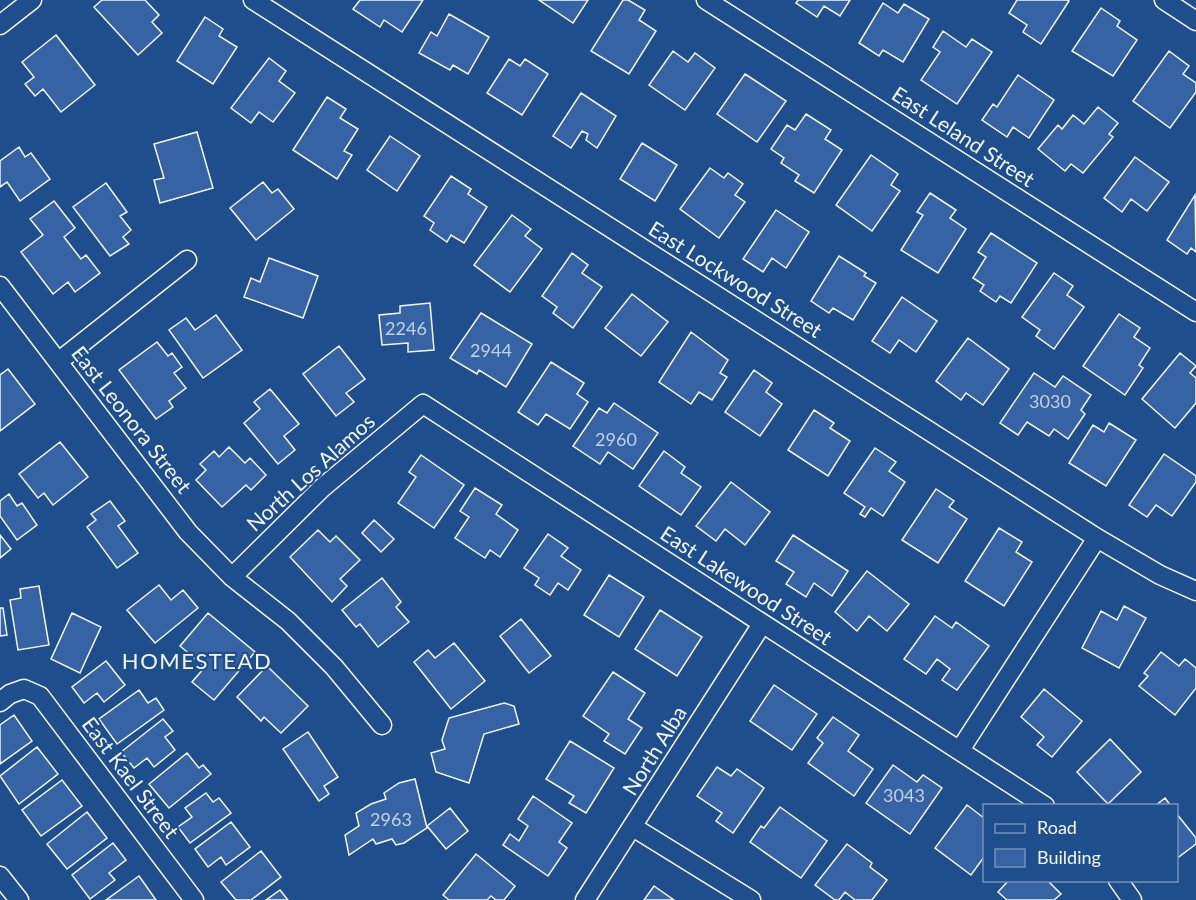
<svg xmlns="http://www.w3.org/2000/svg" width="1196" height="900" font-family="Lato,sans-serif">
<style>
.building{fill:#3563a3;stroke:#f2f6ff;stroke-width:1.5}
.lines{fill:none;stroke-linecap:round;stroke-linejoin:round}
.minor-casing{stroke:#f2f6ff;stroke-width:21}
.minor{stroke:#1f4e8c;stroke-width:18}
.labels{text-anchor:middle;stroke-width:4.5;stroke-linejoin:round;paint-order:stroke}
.number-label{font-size:18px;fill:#c3d1e8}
.street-label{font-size:21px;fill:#f2f6ff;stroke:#1f4e8c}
.neighbourhood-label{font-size:22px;letter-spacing:1.5px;fill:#f2f6ff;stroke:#1f4e8c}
</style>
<rect width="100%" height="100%" fill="#1f4e8c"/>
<!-- building -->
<path class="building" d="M102,0H145L159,15L152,22L162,33L138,55L94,7Z
M360,0H423L402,32L384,20L380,27L353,9Z
M539,0H588L573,23Z
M623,0H628L645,10L639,20L656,31L629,74L591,51Z
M798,0H850L840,16L824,6L817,17L796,3Z
M1017,0H1067L1069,1L1041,44L1023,32L1027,25L1009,13Z
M883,3L898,13L904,4L929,19L903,62L883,50L879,56L859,43Z
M1101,8L1120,21L1117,26L1137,40L1113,76L1072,51Z
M449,14L489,37L468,74L453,65L450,70L419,53L431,32L437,36Z
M205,17L223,29L219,36L237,47L213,84L177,61Z
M943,31L966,47L972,39L992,52L957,104L921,80L940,52L933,47Z
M56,35L95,85L61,112L43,89L35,96L25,84L34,77L22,62Z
M673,51L688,62L695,53L715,68L685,110L649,85Z
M1169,51L1189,66L1183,74L1196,83V92L1170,128L1133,101Z
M269,58L286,71L279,81L295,93L273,122L259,112L251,123L231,108Z
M509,59L520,66L525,59L548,74L522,115L487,93Z
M745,74L786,101L757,142L717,114Z
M1018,75L1054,100L1029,138L1013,127L1007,137L982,120L993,104L997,107Z
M581,93L616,116L597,148L586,140L588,134L582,131L571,148L553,136Z
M327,97L346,109L340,118L358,129L344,151L352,155L337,179L293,150Z
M1098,107L1118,123L1109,134L1113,137L1083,173L1071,164L1065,171L1038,149L1058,125L1062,129L1073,115L1084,124Z
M806,114L831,130L825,139L842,150L814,193L795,181L799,175L781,163L784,158L771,149L787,125L795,130Z
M197,132L213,188L160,203L154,180L164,178L154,144Z
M390,136L420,156L397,191L367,170Z
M642,143L677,165L655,201L620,179Z
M19,147L25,157L31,153L50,179L20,201L7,182L0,187V161Z
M871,155L898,174L891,185L900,191L872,231L836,205Z
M1135,157L1169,182L1147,211L1131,199L1122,212L1104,198Z
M710,168L724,178L728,173L743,184L735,195L745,202L719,238L680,209Z
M451,176L471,189L468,194L487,207L464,243L451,235L447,242L430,230L434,223L424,216Z
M263,182L272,193L278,189L294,209L256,240L230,208Z
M106,183L127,212L120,216L131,230L123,237L129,244L110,256L73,207Z
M930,193L956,210L950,218L966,229L938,273L901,250L923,215L917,212Z
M1195,195L1196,252L1191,248L1187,254L1167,240Z
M54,201L75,228L64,237L81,259L86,255L100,273L75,292L68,282L53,294L21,252L43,235L30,219Z
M776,210L809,232L786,268L772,258L763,272L743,259Z
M512,215L531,229L525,236L542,249L510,292L474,265Z
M991,233L1037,263L1011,303L1000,296L996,302L980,291L984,285L973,278L986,257L978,252Z
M572,253L588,265L582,273L602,287L573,328L553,313L557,307L542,296Z
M839,256L866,273L864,276L876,283L853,320L833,308L829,313L811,301Z
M269,258L318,276L303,318L244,297L251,278L260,282Z
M1054,273L1073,286L1067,295L1084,307L1054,349L1036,336L1040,330L1022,317Z
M632,294L668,322L641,356L605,328Z
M902,297L937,321L916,352L899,340L890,353L872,341Z
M430,303L434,350L408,352V343L382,345L379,315L400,313V306Z
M481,313L532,344L506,387L479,370L477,374L450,358Z
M1119,314L1140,328L1134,337L1150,348L1139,365L1143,368L1125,395L1083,366Z
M216,315L242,350L203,378L169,330L186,318L195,330Z
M691,332L728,360L720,373L727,377L712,400L699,392L691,404L659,382Z
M968,338L1009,369L983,405L966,393L961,400L936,381Z
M157,342L168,356L172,353L182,367L174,373L186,388L169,401L173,407L156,419L119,370Z
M339,346L365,379L346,393L354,402L336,416L303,374Z
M1180,353L1196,366L1190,373L1196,378V403L1175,428L1142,399Z
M551,362L584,383L577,394L588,402L570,429L546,414L538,425L518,412Z
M8,369L35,404L0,431V375Z
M754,370L772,383L766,392L782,404L760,436L725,412Z
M1034,373L1055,387L1063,376L1091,395L1081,410L1085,414L1068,439L1054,429L1049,436L1027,422L1018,435L1000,423Z
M270,389L299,424L284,436L295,450L278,464L244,423L260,409L254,402Z
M614,403L658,433L633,469L608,452L600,464L573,446L599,408L607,413Z
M814,410L834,423L830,428L850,441L828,476L788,450Z
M1109,423L1136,440L1106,486L1069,463L1093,425L1104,432Z
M60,442L88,477L53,505L44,493L38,498L19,474Z
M229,447L245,463L250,458L266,475L251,490L246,485L222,507L196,480L206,470L200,464L214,451L219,457Z
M875,448L896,462L889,471L905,482L883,516L871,508L865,517L860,514L865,507L844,493Z
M664,451L685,467L681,473L701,487L681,515L639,486Z
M1164,454L1196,476V482L1172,516L1156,505L1147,517L1129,505Z
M421,455L464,485L434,528L398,503L416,477L409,472Z
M731,482L770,512L745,545L725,529L716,541L696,526Z
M475,488L502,505L496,514L518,530L500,557L490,550L485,558L455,538L469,517L460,511Z
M936,489L954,501L949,507L967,519L938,563L902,540Z
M9,494L17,506L22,503L37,525L17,540L0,516V501Z
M110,501L125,521L118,526L138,553L117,568L87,527L96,520L91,514Z
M374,520L394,539L381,552L362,533Z
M999,528L1022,542L1016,552L1032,562L1004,606L965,581Z
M318,530L330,542L336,536L360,560L340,579L347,586L332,602L290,557Z
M548,534L568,548L561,556L581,570L568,590L558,583L550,595L535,585L539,578L524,568Z
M0,535L11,549L0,558Z
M793,535L848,571L832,596L814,583L806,597L786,584L794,572L776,561Z
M867,571L909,604L887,631L869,616L857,631L835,612Z
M609,575L644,597L619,637L584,615Z
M382,578L401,602L396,607L409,622L378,647L360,624L356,627L342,610Z
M159,585L171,600L183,590L198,608L155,643L127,610Z
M39,586L49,645L18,650L10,600L21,598L20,589Z
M1124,606L1146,618L1119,668L1082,648L1101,611L1117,620Z
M0,608H3L7,635L0,636Z
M660,610L702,637L677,676L635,649Z
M72,613L101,627L80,673L51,659Z
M208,613L255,652L214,700L192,682L205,667L180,646Z
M935,616L952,628L956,622L989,646L957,690L942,680L950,669L937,659L926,674L904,659Z
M521,619L551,656L529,673L500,636Z
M454,643L485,681L451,709L414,662L428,650L435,658Z
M1161,652L1179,666L1185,659L1196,668V688L1175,715L1139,686L1148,676L1144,673Z
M106,661L125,685L104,702L97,693L84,703L72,687Z
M267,666L308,706L281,733L264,717L261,721L237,697Z
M613,672L645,693L628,719L642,728L625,754L604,741L609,734L583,716Z
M774,685L817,714L792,750L750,721Z
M1044,689L1082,721L1052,757L1037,745L1044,737L1021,717Z
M139,690L148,703L156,698L164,710L117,744L99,719Z
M504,703L514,706L519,724L484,734L469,783L436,772L431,753L445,749L442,740L449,718Z
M14,715L32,741L0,764V725Z
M833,717L859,735L848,751L873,769L854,796L808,763L823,743L817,738Z
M163,719L173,731L165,737L175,750L154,767L147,758L134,768L121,752Z
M308,732L338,777L324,786L329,794L319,801L283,749Z
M1110,739L1141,772L1108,804L1077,772Z
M570,741L614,768L586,813L569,803L574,796L546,779Z
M37,747L58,774L19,804L0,776Z
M187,753L199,768L203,765L211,774L169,808L149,784Z
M893,765L917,782L923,775L942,788L910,834L866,803Z
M717,767L731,776L737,769L764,788L733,833L716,821L722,813L697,796Z
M415,779L427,828L404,843L396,845L392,839L376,844L373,839L349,855L345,835L359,826L356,813L371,804L386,799L384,793L399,783Z
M62,780L82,806L41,836L22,810Z
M206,793L213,802L219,798L231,813L190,843L178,827L192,817L185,808Z
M533,796L572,823L559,842L567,848L548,876L503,845L510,834L519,841L528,826L518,819Z
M1165,798L1171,806H1155Z
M967,805L984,818V857L971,875L935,848Z
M780,807L827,841L801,878L750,842L761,826L764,828Z
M450,808L468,831L446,849L427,826Z
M87,812L107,838L67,869L47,844Z
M1176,813L1196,838V844L1176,859Z
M231,822L250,847L226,865L221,857L208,867L195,849Z
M113,843L126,860L109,873L115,880L90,899L72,875Z
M847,844L872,863L870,867L887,880L872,900H855L845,892L839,900H835L815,885Z
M261,851L281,877L251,900H236L221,882Z
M476,854L515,886L504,900H496L491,896L487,900H449L443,895Z
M139,876L156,900H106Z
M1009,880H1047L1061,894L1054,900H1007L998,892Z
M654,886L674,900H644Z
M280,890L288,900H266Z"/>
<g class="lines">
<!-- minor casing -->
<g class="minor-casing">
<path id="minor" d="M253,0L1097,538L1160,575L1196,591
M706,0L1196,312
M1164,0L1196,21
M0,25L32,0
M0,286L188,532L232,577L288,621L334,667L382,725
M58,362L187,260
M232,577L322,488L423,404L1045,806
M0,702L10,694L24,689L40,696L194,900
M960,750L1097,538
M633,827L751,900
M0,876L19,900
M1118,880L1132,900
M585,900L762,624"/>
</g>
<!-- minor -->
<use href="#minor" class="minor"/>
</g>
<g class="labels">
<!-- number labels -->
<g class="number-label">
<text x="406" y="335">2246</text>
<text x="491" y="357">2944</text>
<text x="1050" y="408">3030</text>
<text x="616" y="446">2960</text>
<text x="904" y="802">3043</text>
<text x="391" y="826">2963</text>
</g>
<!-- street labels -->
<g class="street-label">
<text transform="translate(963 137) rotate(33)" y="7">East Leland Street</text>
<text transform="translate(735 280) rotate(32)" y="7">East Lockwood Street</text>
<text transform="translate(131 420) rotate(52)" y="7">East Leonora Street</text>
<text transform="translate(311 473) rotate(-42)" y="7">North Los Alamos</text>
<text transform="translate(746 586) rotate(33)" y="7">East Lakewood Street</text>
<text transform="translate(655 751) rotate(-58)" y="7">North Alba</text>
<text transform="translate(130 778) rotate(53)" y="7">East Kael Street</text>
</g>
<!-- neighbourhood labels -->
<g class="neighbourhood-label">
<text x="197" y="669">HOMESTEAD</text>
</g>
</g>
<!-- legend -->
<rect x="983" y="804" width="195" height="78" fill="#1f4e8c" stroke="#7391ba" stroke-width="1.5"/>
<rect x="995" y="824" width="30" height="9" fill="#1f4e8c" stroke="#7391ba" stroke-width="1.5"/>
<text x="1037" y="834" font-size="18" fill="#f2f6ff">Road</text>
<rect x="995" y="849" width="30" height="18" fill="#3563a3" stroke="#7391ba" stroke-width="1.5"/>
<text x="1037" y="864" font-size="18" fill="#f2f6ff">Building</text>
</svg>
